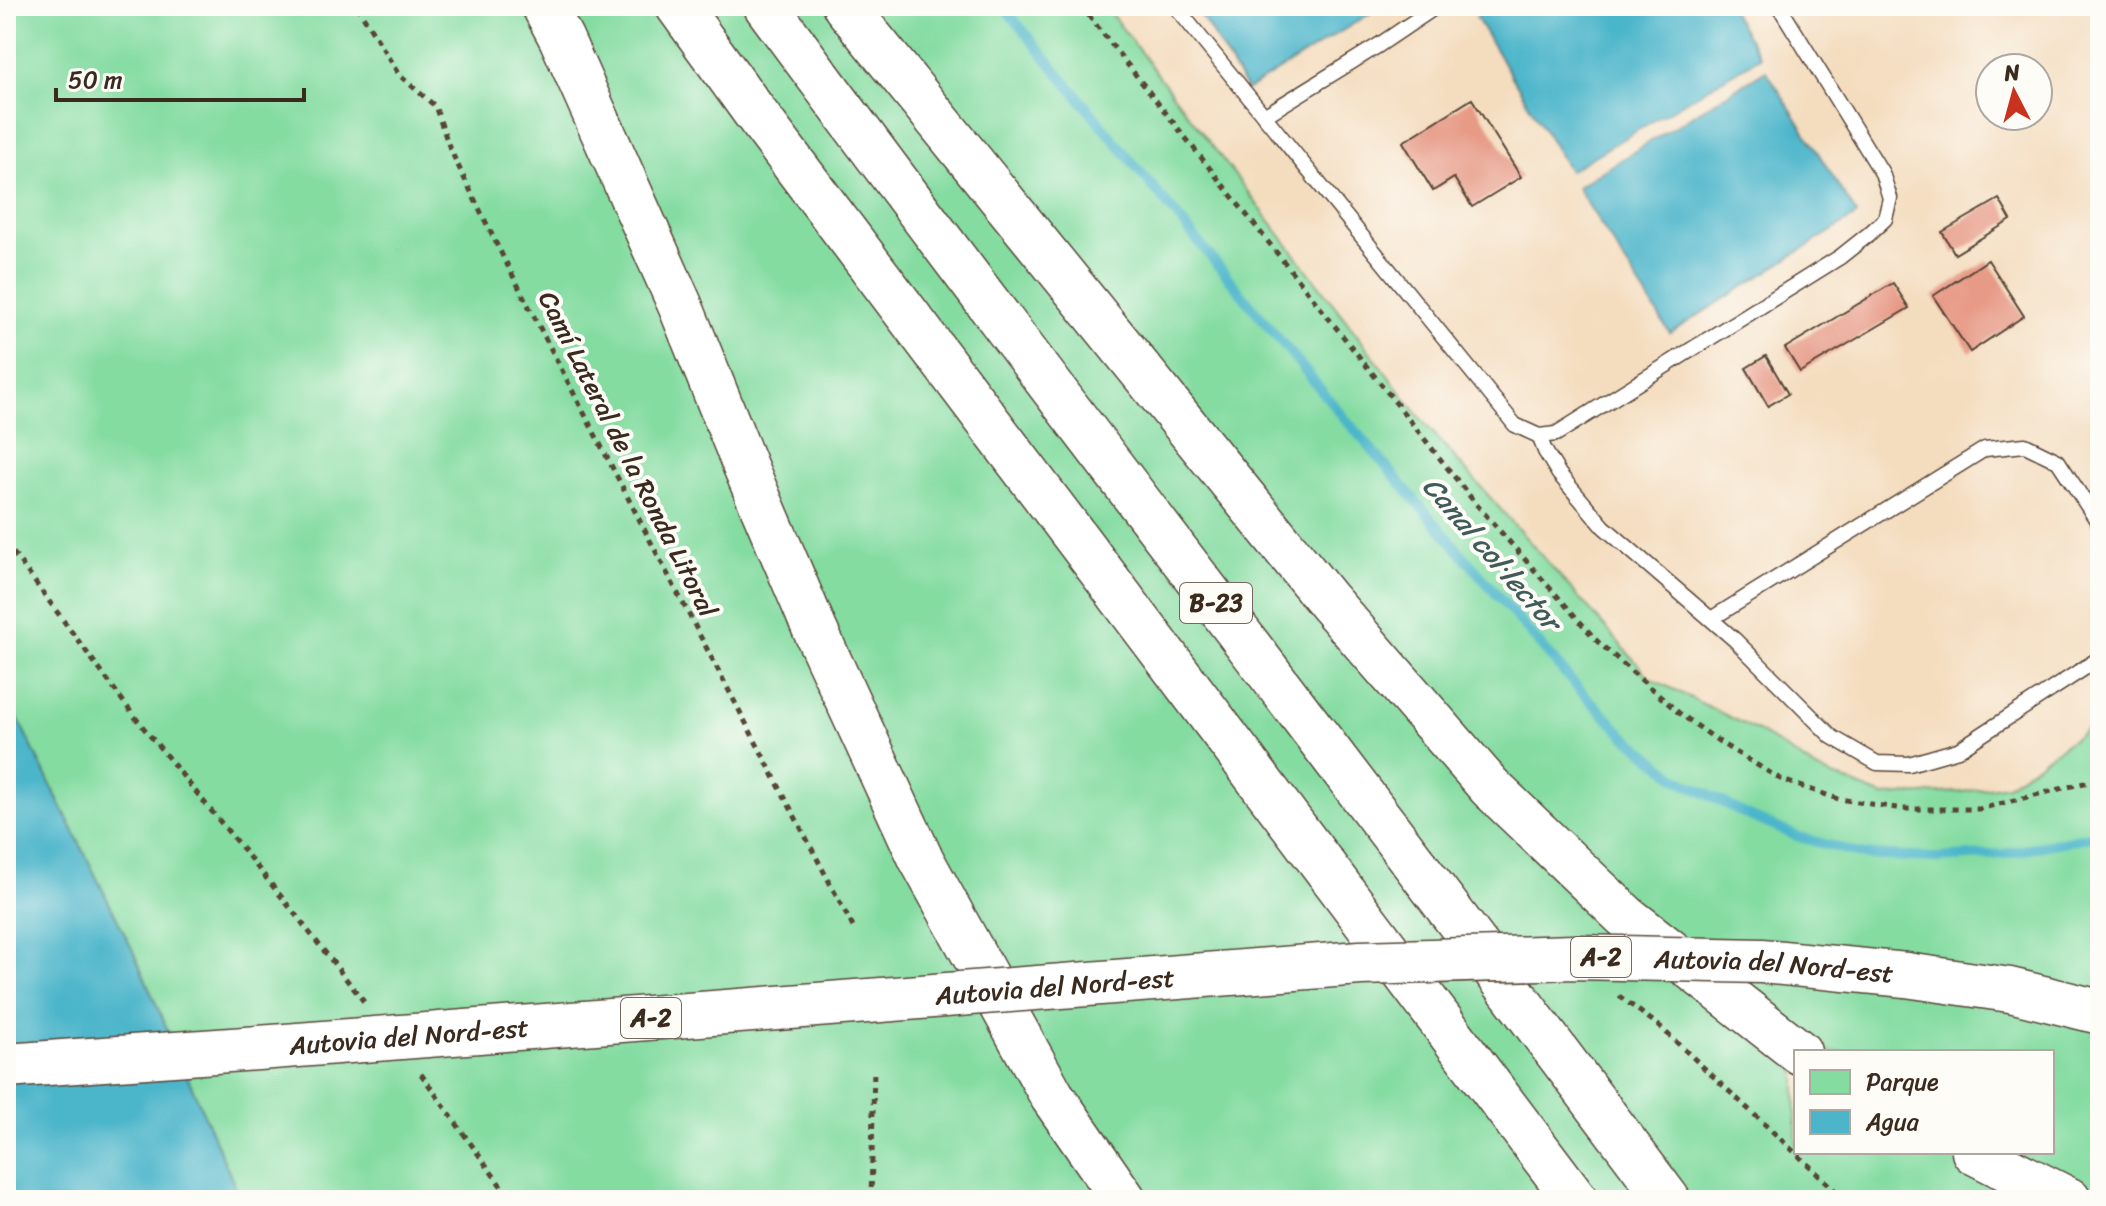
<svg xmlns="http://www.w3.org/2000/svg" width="2106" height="1206" font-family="Sriracha,sans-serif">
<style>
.green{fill:#84dca1;stroke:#608360;stroke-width:2;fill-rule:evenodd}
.water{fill:#4cb5ca;stroke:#447074;stroke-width:2}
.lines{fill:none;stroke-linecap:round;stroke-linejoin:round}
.stream{stroke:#4cb5ca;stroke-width:10}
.building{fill:#e79a86}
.lane-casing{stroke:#574536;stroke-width:17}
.highway-casing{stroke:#574536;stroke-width:47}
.path{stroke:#574536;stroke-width:5;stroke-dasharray:6 6;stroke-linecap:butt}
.lane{stroke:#fff;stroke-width:14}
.highway{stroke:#fff;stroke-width:44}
.highway-bridge-casing{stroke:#574536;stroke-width:47;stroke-linecap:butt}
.highway-bridge{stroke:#fff;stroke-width:44}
.labels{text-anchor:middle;stroke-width:8;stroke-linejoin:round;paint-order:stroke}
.shield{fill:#fdfcf7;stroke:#75695f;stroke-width:2}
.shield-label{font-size:24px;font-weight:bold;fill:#3b2a1e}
.street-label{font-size:26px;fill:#3b2a1e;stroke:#fdfcf7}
.water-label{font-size:28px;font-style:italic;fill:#415b5a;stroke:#fdfcf7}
</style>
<rect width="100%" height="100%" fill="#fdfcf7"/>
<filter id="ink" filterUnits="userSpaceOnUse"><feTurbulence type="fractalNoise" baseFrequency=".0125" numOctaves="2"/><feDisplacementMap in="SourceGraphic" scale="16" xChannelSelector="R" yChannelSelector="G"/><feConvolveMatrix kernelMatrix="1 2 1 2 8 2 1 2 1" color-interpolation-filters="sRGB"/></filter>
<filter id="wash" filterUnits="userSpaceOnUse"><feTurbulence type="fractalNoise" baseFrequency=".006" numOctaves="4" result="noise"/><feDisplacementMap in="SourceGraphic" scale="32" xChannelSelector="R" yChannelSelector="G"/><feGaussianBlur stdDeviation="1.8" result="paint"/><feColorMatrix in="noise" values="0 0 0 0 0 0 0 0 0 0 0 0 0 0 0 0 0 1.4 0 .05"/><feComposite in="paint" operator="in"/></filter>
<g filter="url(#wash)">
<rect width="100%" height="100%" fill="#f4ddbf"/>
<!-- green -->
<path class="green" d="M6,6H1105L1426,425L1650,678L1758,731L1818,770L1883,796L1961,792L2007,785L2100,720V1200H241L133,951L6,695ZM1796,1052H2052V1152H1796Z"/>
<!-- water -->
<path class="water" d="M1195,6H1382L1247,90Z
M1495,6H1729L1760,57L1569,171L1476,17Z
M1766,70L1857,215L1670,333L1577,187Z
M6,695L133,951L241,1200H6Z"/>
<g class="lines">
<!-- stream -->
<path class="stream" d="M1003,6L1341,414L1573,683L1625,736L1678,779L1747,815L1799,837L1865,855L1935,858L2004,854L2100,834"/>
</g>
<g id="blocks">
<!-- building -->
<path class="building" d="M1472,99L1521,177L1472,207L1454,178L1433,191L1403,142Z
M1999,199L2011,220L1955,254L1942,232Z
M1988,260L2024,316L1970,352L1933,296Z
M1893,283L1909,308L1800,372L1785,348Z
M1766,356L1788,394L1768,406L1746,368Z"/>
</g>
</g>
<g filter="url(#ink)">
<use href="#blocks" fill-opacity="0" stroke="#574536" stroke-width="2"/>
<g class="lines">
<!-- lane casing -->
<g class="lane-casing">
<path id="lane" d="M1175,6L1515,425L1539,436
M1779,6L1882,173L1890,198L1885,219L1869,234L1840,257L1556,434L1539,436L1545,451L1559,474L1604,527L1735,640L1832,737L1877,763L1909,764L1958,750L2100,658
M1264,116L1379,45L1437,6
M1711,619L1985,449L2025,445L2058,461L2100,525"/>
</g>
<!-- highway casing -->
<g class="highway-casing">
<path id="highway" d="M544,6L561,38L680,305L745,466L815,630L920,857L1052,1096L1124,1200
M678,6L753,110L1576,1200
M766,6C1062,407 1370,800 1668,1200
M845,6L1328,601L1490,787L1625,916L1799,1052
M1906,975L2010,990L2100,1012
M1974,1152L2069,1200"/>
</g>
<!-- path -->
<path class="path" d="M357,6L399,75L435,106L450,149L497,245L654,548L854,929
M1081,6L1476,504L1597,641L1679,713L1724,745L1782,780L1839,799L1903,809H1979L2084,783L2100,781
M6,543L134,716L280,895L365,1003
M1619,996L1658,1025L1831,1186L1843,1200
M421,1074L511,1200
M871,1200L874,1068"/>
<!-- lane -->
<use href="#lane" class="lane"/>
<!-- highway -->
<use href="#highway" class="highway"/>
<!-- highway-bridge casing -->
<g class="highway-bridge-casing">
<g id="highway-bridge">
<path id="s1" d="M6,1066L272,1047L1360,963L1575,957L1762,961L1906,975"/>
</g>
</g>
<!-- highway-bridge -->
<use href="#highway-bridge" class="highway-bridge"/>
</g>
</g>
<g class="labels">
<!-- shield labels -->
<g class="shield">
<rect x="1180" y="583" width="72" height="40" rx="6"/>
<rect x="1571" y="937" width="60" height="40" rx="6"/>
<rect x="621" y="998" width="60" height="40" rx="6"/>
</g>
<g class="shield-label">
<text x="1216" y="611">B-23</text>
<text x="1601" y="965">A-2</text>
<text x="651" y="1026">A-2</text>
</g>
<!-- street labels -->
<g class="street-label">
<text transform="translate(628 454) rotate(63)" y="9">Camí Lateral de la Ronda Litoral</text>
<text dy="9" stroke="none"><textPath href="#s1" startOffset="1772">Autovia del Nord-est</textPath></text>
<text dy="9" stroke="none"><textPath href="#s1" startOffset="1052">Autovia del Nord-est</textPath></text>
<text dy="9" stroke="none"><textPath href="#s1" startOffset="404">Autovia del Nord-est</textPath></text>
</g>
<!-- water labels -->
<g class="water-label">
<text transform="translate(1492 553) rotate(49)" y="10">Canal col·lector</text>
</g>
</g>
<!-- margin -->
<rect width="2106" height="1206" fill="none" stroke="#fdfcf7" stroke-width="32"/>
<!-- legend -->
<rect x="1794" y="1050" width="260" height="104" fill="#fdfcf7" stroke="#afa8a0" stroke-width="2"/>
<rect x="1810" y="1070" width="40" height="24" fill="#84dca1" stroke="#afa8a0" stroke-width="2"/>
<text x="1866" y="1090" font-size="24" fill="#3b2a1e">Parque</text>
<rect x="1810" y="1110" width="40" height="24" fill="#4cb5ca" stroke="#afa8a0" stroke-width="2"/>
<text x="1866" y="1130" font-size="24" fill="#3b2a1e">Agua</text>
<!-- north arrow -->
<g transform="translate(2014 92) rotate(354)"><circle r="38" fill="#fdfcf7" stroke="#afa8a0" stroke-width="2"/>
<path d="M0-6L14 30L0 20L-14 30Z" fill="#c8321e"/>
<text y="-12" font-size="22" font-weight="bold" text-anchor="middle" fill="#3b2a1e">N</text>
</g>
<!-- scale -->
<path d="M56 88v12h248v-12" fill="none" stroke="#3b2a1e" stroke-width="4"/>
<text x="68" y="88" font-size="24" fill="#3b2a1e" stroke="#fdfcf7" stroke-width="6" paint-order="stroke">50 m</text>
</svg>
